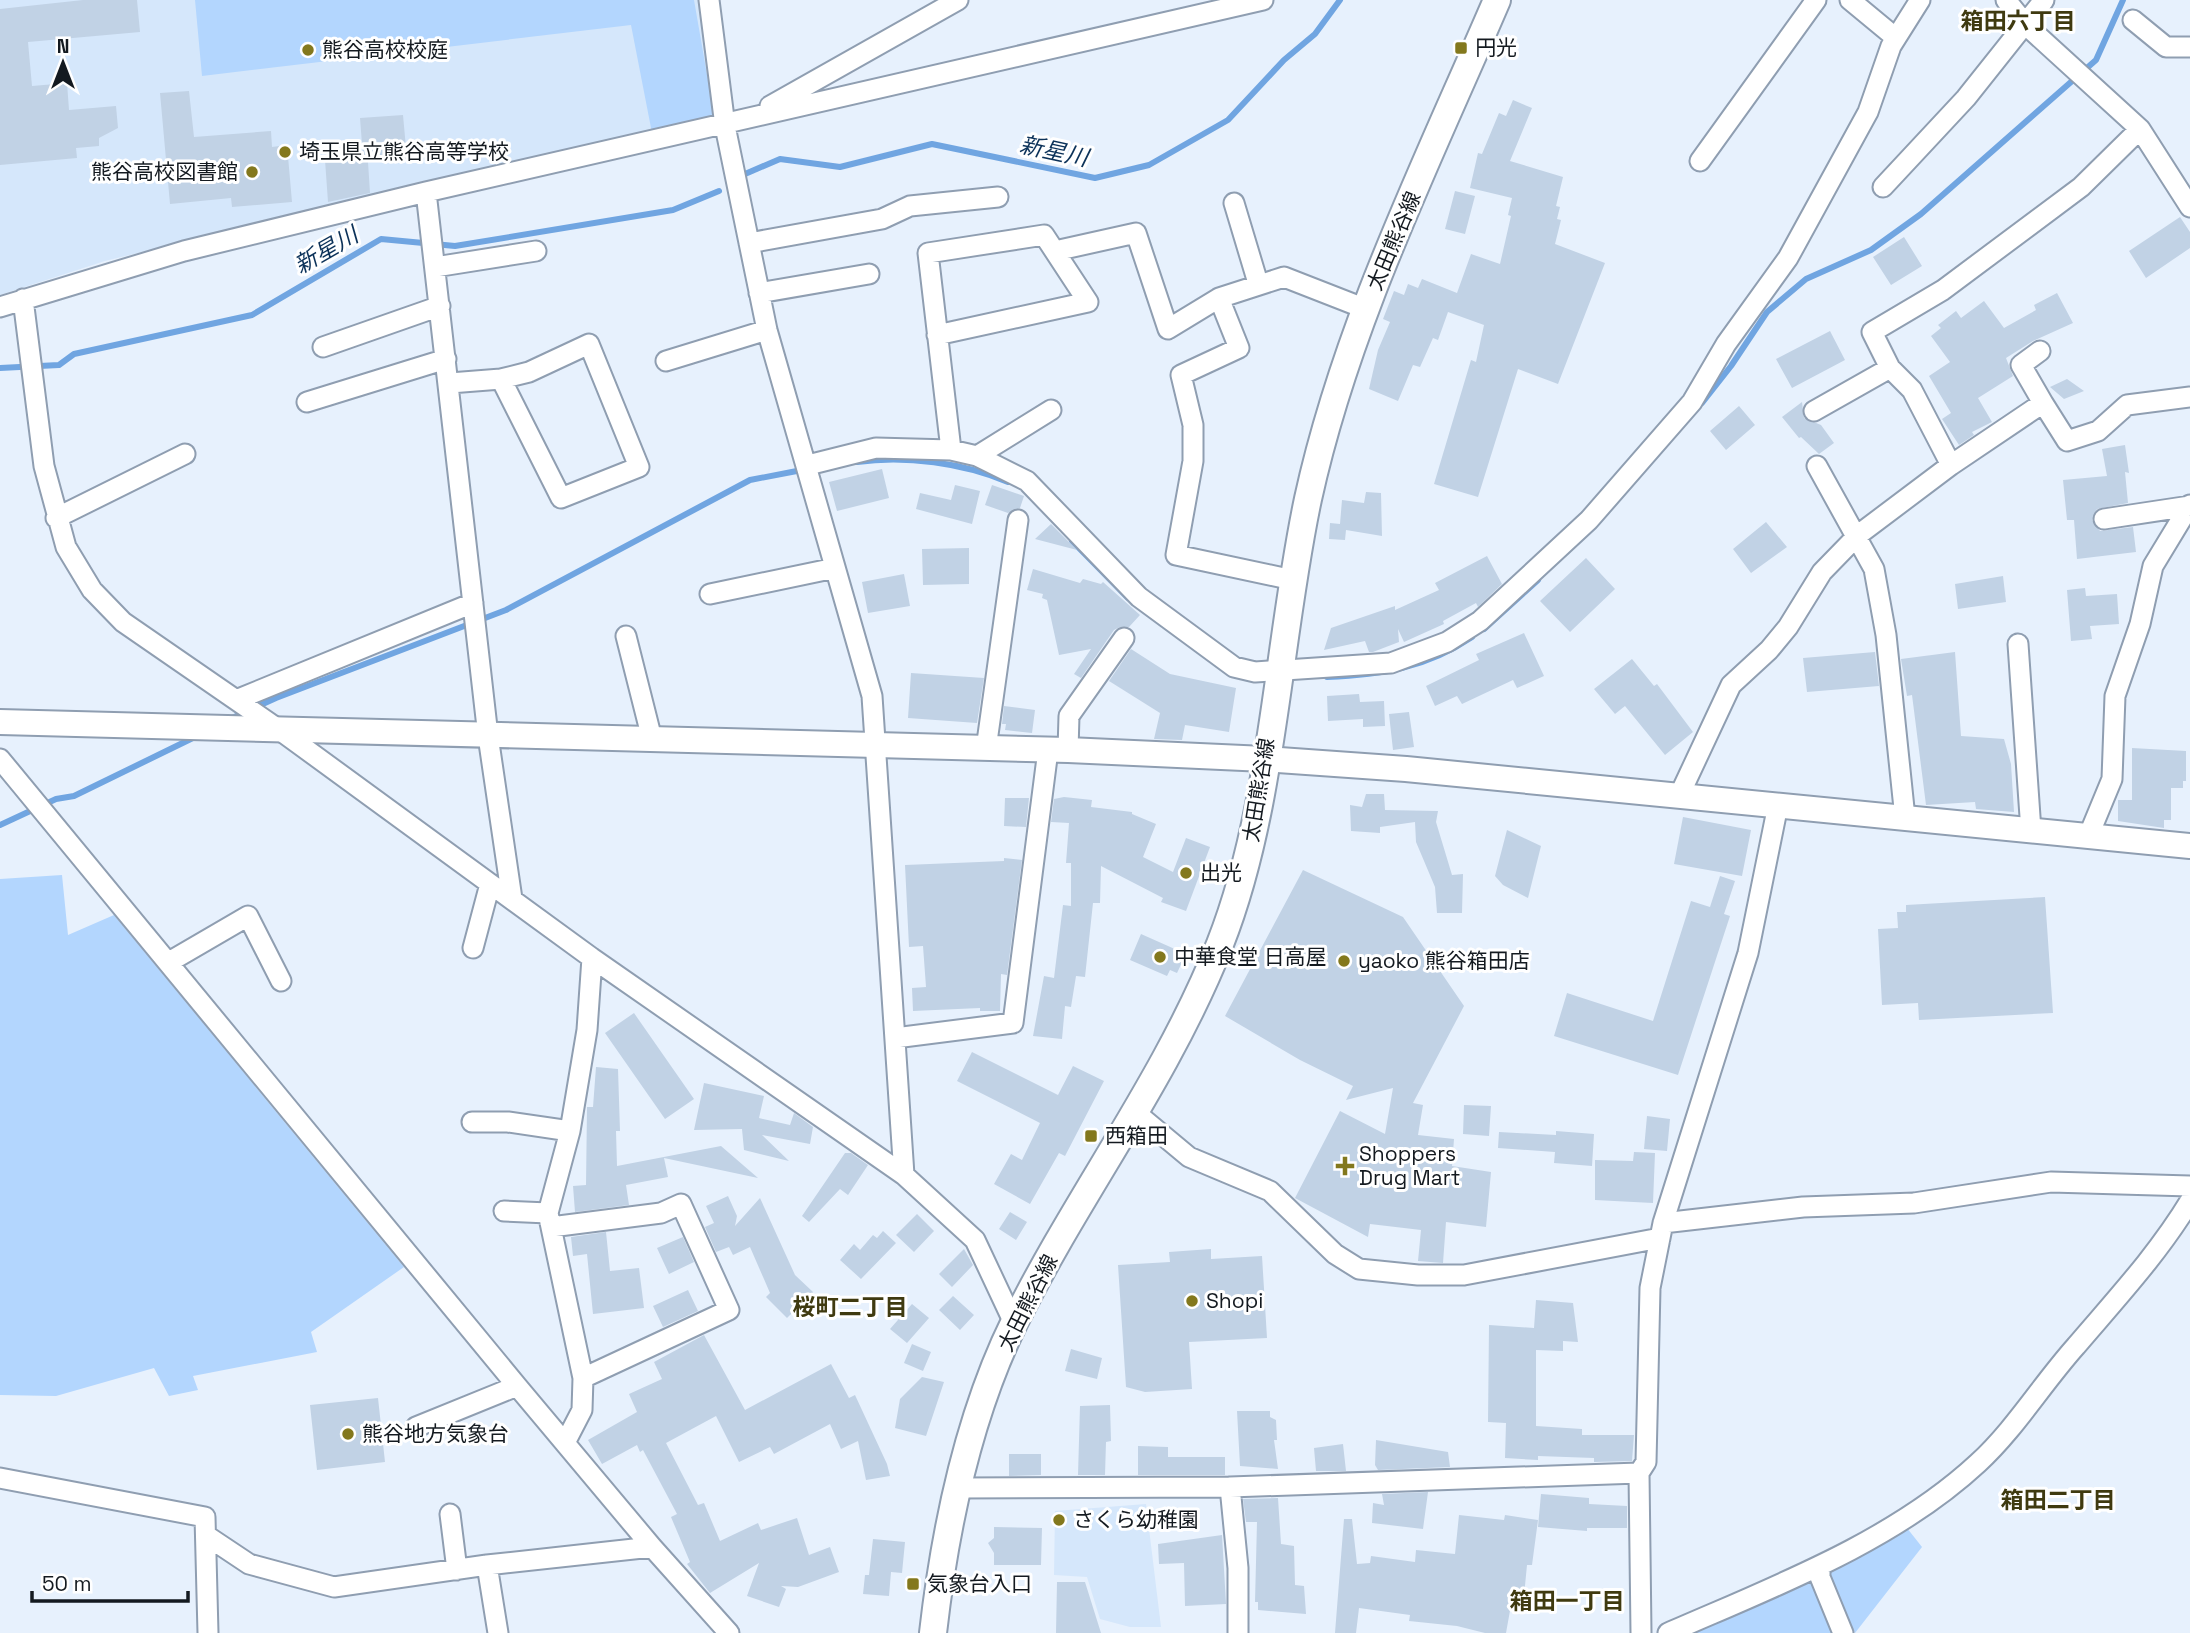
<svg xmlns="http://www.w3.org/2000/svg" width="2190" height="1633" font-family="'Space Grotesk','Noto Sans JP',sans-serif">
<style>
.built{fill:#d5e7fb}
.green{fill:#b3d6fe}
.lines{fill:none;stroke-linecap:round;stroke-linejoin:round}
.stream{stroke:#70a5e1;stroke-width:6}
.building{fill:#c1d2e5}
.minor-casing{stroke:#8f9eb1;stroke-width:23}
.tertiary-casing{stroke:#8f9eb1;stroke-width:28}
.secondary-casing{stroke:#8f9eb1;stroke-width:30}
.minor{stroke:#fff;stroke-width:19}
.tertiary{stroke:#fff;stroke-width:24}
.secondary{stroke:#fff;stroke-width:26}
.poi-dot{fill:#83781d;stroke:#fff;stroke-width:2.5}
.labels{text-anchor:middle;stroke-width:6;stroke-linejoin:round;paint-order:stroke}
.poi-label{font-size:21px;fill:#141a20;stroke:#fff;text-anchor:start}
.street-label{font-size:21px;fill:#141a20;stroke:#fff}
.neighbourhood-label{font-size:23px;font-weight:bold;fill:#3f3a10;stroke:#fff}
.water-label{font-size:23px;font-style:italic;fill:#0c3259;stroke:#fff}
</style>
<rect width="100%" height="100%" fill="#e7f1fd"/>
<!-- built -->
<path class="built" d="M0,0H700L715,106L705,123L434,181L105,261L0,295Z
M1146,1504L1161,1627H1130L1100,1619L1087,1577L1054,1575L1055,1511Z"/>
<!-- green -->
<path class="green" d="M195,0H694L714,115L652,133L631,25L202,76Z
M62,875L68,935L114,915L404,1267L311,1332L317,1352L193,1376L198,1390L169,1396L154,1368L56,1396L0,1395V879Z
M1903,1523L1922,1547L1855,1633L1829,1577L1830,1572Z
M1807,1581L1817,1584L1839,1633H1689Z"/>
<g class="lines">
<!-- stream -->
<path class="stream" d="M745,174L780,159L840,167L932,144L1095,178L1149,165L1228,120L1284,60L1315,34L1340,0
M0,368L59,365L74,354L252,315L381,239L455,246L673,210L719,191
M1702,403L1731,366L1767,312L1806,279L1871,250L1921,214L2096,60L2123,0
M857,462C905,455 964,463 1008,482
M1072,541L1128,598
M1484,629L1538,580
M1327,677C1381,675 1426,668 1472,637
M230,719L276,698L506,610L750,480L802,470
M0,825L56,799L74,796L199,735"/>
</g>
<!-- building -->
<path class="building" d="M83,0H137L140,32L28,42L32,86L67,83L69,110L116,106L118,128L99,138V146L76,148L77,158L0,165V9Z
M189,91L194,137L271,131L272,147L287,145L292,202L232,207L231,198L170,204L160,93Z
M1513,100L1532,108L1510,161L1563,177L1556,206L1560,207L1557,219L1561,220L1555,244L1605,263L1558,384L1518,369L1478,497L1434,484L1471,360L1476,362L1484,325L1448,312L1438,340L1433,338L1420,367L1413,365L1398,401L1369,389L1378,350L1390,322L1383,319L1394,291L1404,295L1408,284L1418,288L1422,279L1457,293L1471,254L1500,264L1511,216L1508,215L1512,198L1470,188L1478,153L1482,154L1499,113L1506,116Z
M403,115L407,159L368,162L370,193L328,202L325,160L363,157L360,118Z
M1455,191L1475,196L1465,234L1445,229Z
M2180,217L2190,232V248L2146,278L2129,251Z
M1904,237L1922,266L1891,285L1873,257Z
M2057,293L2073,323L2033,341L2006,358L2013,376L1978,398L1992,422L1972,432L1974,435L1959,445L1942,419L1951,413L1929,376L1950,362L1931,336L1941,328L1938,325L1956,311L1961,318L1984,301L2004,328L2036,310L2034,305Z
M1830,331L1845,360L1792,388L1776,359Z
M2067,379L2084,391L2064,399L2050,387Z
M1802,402L1804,418L1821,425L1834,443L1819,454L1801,437L1799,438L1782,417Z
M1739,406L1755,425L1726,450L1710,431Z
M2125,445L2129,473L2125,472L2128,503L2097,509L2092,520L2100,531L2133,527L2136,552L2077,559L2074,520H2067L2063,480L2107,476L2102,449Z
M882,469L889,498L837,511L829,482Z
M955,485L980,491L972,524L916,509L920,493L951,500Z
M992,485L1024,496L1020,508L1008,513L985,505Z
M1366,492L1381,493L1382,536L1346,530L1345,540L1329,539L1330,523L1340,524L1342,500L1364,503Z
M1766,522L1787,547L1751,573L1733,549Z
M1051,524L1077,550L1035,539Z
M969,548V584L923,585L922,549Z
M1487,556L1502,584L1478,607L1476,603L1443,621L1444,624L1404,642L1398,629L1399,642L1373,652H1369L1365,641L1324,650L1331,628L1395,606V610L1439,590L1435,583Z
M1586,558L1615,589L1570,632L1540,601Z
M1033,569L1080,583L1083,579L1101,584L1103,582L1140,615L1129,627H1120L1114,630L1081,678L1074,674L1091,649L1059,655L1047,600L1042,598L1043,594L1027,590Z
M904,574L910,606L868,613L862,582Z
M2003,576L2006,602L1958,609L1955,584Z
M2085,588L2086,596L2117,594L2119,624L2090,626L2092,639L2071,641L2067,590Z
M1524,633L1544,676L1517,688L1513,680L1462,704L1457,696L1435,706L1426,686L1479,660L1476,654Z
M1131,649L1170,674L1236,688L1229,732L1185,725L1182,740L1154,739L1160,713L1109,681Z
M1875,652L1879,686L1807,692L1803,658Z
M1955,652L1961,736L2004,739L2011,764L2014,812L1976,809L1975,802L1926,805L1912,695L1907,696L1901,659Z
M1632,659L1654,686L1657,684L1693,732L1665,755L1625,706L1615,714L1594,689Z
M911,673L984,678L977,723L908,718Z
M1359,694L1360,702L1384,701L1385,726L1363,727V719L1328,721L1327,696Z
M1004,706L1035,710L1032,733L1005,730L1006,724H1002Z
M1409,712L1414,747L1393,750L1389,714Z
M2132,748L2186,751V781H2183V788H2171V820H2164V828L2118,821V800H2132Z
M1366,794H1384L1385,810L1438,811L1436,822L1452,875L1463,874L1462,913H1437L1435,887L1416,842L1415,822L1380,827V833L1351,831L1350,805L1362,807Z
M1064,797L1092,800L1091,807L1132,812V814L1156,824L1143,857L1173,872L1186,838L1210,847L1186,911L1161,902L1163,898L1101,866L1100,903H1093L1085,977L1076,976L1071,1007L1065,1006L1062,1039L1033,1036L1044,976L1054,978L1063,905L1071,906V863H1066L1069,823L1051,822L1054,799Z
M1005,798H1029L1026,827L1004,826Z
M1683,817L1751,830L1742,876L1674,864Z
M1507,830L1541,846L1528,898L1503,885L1495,876Z
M1004,858L1022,860L1007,975L1001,974L1000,1011H980V1008L913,1011L912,988L926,987L923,946L909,947L905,865L1004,861Z
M1303,870L1403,917L1464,1006L1413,1103L1423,1105L1418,1135L1454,1139L1452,1166L1491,1172L1486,1227L1446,1222L1443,1263L1418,1261L1421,1230L1370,1224L1368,1237L1295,1198L1340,1111L1385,1134L1393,1088L1346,1100L1353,1086L1300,1060L1225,1016Z
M1720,876L1735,881L1724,914L1730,916L1678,1075L1554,1036L1567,993L1653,1021L1691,901L1710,907Z
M2045,897L2053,1013L1919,1020L1918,1003L1882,1005L1878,929L1898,928L1897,912H1906V905Z
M1141,934L1186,954L1177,973L1170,970L1167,976L1130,960Z
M634,1013L694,1099L665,1119L605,1033Z
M972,1052L1058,1095L1073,1066L1104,1081L1065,1156L1059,1153L1030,1204L994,1184L1011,1154L1022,1160L1040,1123L957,1081Z
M596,1067L618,1069L620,1131H616L617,1166L721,1146L758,1178L664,1158L668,1177L626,1185L629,1205L575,1212L573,1186L586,1185L587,1107H593Z
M704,1083L764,1096L759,1118L790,1125L794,1113L813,1127L810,1144L762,1135L789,1161L744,1150L742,1129L694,1130Z
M1464,1105L1491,1106L1489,1136L1463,1134Z
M1647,1116L1670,1119L1667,1151L1644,1149Z
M1556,1131L1594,1134L1592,1166L1554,1163L1555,1152L1498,1148L1499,1132L1556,1135Z
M1634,1152L1655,1153L1653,1203L1595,1200V1160L1633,1161Z
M845,1153H851L868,1165L848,1195L840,1189L809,1222L802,1216Z
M728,1196L737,1216L735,1226L760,1198L795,1275L813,1292L787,1318L766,1297L770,1293L750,1247L733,1255L729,1247L716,1252L705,1227L714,1223L706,1206Z
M1010,1212L1027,1222L1016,1240L999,1229Z
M917,1214L934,1231L914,1252L896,1235Z
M883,1231L896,1243L861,1279L840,1260L854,1244L860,1250L873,1235L877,1238Z
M606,1232L610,1271L639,1268L644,1308L593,1314L587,1254L573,1256L571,1237Z
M683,1237L694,1262L669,1274L657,1248Z
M964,1249L973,1265L952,1287L939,1274Z
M1211,1249V1259L1262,1256L1267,1338L1189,1342L1192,1389L1145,1392L1126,1387L1118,1265L1170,1262L1169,1252Z
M688,1290L698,1311L663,1327L653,1306Z
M953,1296L974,1315L960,1330L939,1310Z
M1536,1300L1573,1303L1578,1342L1563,1341V1351L1536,1350V1426L1582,1429V1435H1634L1632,1461L1594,1462V1458L1538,1456V1460L1505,1458L1506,1423L1488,1422L1489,1325L1534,1328Z
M912,1304L929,1318L907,1343L890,1329Z
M704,1335L745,1410L831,1364L849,1398L855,1395L887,1464L890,1476L866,1480L858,1441L841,1449L830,1424L774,1454L770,1447L739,1462L716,1416L666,1443L698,1505L704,1503L720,1541L758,1523L761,1530L797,1518L809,1555L830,1547L839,1572L798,1587L781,1586L786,1589L779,1607L747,1596L759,1563L710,1593L687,1564L690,1562L671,1517L677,1514L643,1450L640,1452L637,1445L602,1464L588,1440L637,1412L629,1394L662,1379L654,1362Z
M912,1344L931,1352L923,1371L904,1363Z
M1071,1349L1102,1358L1097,1379L1065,1371Z
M922,1377L944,1382L926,1436L895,1428L900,1399Z
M378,1398L385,1462L317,1470L310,1405Z
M1110,1405L1111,1441L1106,1442L1105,1475H1078L1080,1406Z
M1237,1411H1270V1417L1276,1420L1277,1440H1274L1278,1469L1240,1466Z
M1376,1440L1448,1452L1450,1467L1378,1470L1375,1465Z
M1343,1444L1346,1471H1316L1314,1448Z
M1138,1446L1168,1447V1457H1225V1475H1138Z
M1009,1454H1041V1475L1009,1476Z
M1428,1492L1423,1529L1372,1523L1373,1503L1384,1505L1382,1494Z
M1541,1494L1589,1498V1504L1627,1506V1528H1587V1531L1538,1527Z
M1278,1498L1281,1544L1294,1546L1295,1585L1304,1586L1306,1614L1258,1610V1602H1255L1257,1522H1246L1243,1499Z
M1459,1515L1504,1520L1505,1515L1538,1520L1532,1565H1527L1523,1606L1511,1605L1506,1633H1485L1457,1626L1409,1621L1410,1615L1359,1608L1356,1633H1335L1344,1519H1352L1357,1564L1370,1563L1371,1556L1415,1562L1416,1550L1455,1554Z
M994,1527L1042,1528L1041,1565H994V1553L988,1543L994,1538Z
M1222,1535L1226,1604L1185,1606L1184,1563L1159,1564L1158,1544Z
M873,1539L905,1542L902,1573L891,1572L889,1596L863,1594L865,1575H869Z
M1057,1582H1085L1101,1633H1056Z"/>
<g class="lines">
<!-- minor casing -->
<g class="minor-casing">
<path id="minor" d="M709,0L725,126L767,330L872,696L904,1175
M1850,0L1896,38
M2006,0L2027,26L2140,129L2190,207
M2133,20L2166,47H2190
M770,106L958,0
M2140,129L2081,187L1943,290L1872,332L1890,368L1912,390L1951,465L2043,403L2067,441L2098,431L2127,405L2190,397
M1700,161L1816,0
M1883,187L1966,98L2044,0
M426,192L488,736L512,899
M1234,203L1258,283
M749,243L882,219L910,206L998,197
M1055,251L1136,233L1168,329L1219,298L1284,277L1366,309
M435,267L536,251
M759,293L869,274
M1219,298L1239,348L1181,375L1193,425V461L1176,555L1293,580
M23,299L44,466L66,547L92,590L123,622L281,731L592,958L904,1175L975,1240L1014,1323
M0,307L184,251L426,192L1263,0
M937,335L1088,302L1044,235L928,253L951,450
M323,347L440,306
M2040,351L2021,365L2043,403
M666,361L767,330
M450,383L501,379L529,372L589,344L639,467L561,498L501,379
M307,402L446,359
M1814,411L1890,368
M977,456L1051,410
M808,465L876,448L951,450L977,456L1027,481L1139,597L1234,667L1255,672L1391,663L1447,642L1480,621L1589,520L1692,402L1726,344L1788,258L1868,112L1891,46L1920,0
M1817,466L1874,569L1886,635L1905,818
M56,518L185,454
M2104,519L2190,506
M710,594L835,568
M626,636L652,739
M2018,644L2031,831
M236,700L473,603
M986,749L1018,520
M1068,750L1069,716L1124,638
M0,759L517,1386L652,1547L729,1633
M1679,796L1731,685L1769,650L1788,627L1822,572L1858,535L1951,465
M2088,837L2112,779L2115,696L2140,624L2153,566L2190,505
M473,948L490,884
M169,962L248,916L281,981
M895,1038L1013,1023L1048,750
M1135,1112L1189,1157L1270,1191L1335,1254L1359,1269L1418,1275H1464L1660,1238
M472,1122H508L570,1131
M504,1211L548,1213
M1663,1223L1803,1207L1914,1203L2051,1182L2190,1186
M551,1227L661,1213L681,1204L729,1310L583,1378
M416,1427L517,1386
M566,1441L582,1410L583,1378L548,1213L570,1131L587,1030L592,958
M0,1478L205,1517L208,1633
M1230,1487L1238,1568V1633
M958,1488L1230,1487L1639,1473
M450,1514L457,1570
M207,1536L249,1564L334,1587L487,1565L652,1547
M487,1565L498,1633
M1820,1567V1577L1843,1633
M1641,1633L1639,1473L1646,1462L1650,1288L1663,1223L1748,953L1778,805
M1668,1633C1773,1587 1893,1542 1978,1463C2015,1429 2042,1384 2076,1346C2116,1299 2158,1254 2190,1201"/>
</g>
<!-- tertiary casing -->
<g class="tertiary-casing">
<path id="tertiary" d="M0,722L1068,750L1265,759L1406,769L2190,846"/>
</g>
<!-- secondary casing -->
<g class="secondary-casing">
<path id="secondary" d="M933,1633C945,1528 968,1416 1015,1321C1079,1193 1167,1078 1220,944C1274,807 1277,644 1308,499C1346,325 1427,163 1497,0"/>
</g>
<!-- minor -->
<use href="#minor" class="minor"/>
<!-- tertiary -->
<use href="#tertiary" class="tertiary"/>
<!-- secondary -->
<use href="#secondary" class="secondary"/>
</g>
<!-- markers -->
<g class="poi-dot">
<rect x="1454" y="41" width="14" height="14" rx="3.5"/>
<circle cx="308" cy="50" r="7"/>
<circle cx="285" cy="152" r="7"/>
<circle cx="252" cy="172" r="7"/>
<circle cx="1186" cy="873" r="7"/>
<circle cx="1160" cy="957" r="7"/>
<circle cx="1344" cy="961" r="7"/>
<rect x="1084" y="1129" width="14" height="14" rx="3.5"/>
<path d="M1341.5 1155.5h7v7h7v7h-7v7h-7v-7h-7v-7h7z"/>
<circle cx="1192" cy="1301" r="7"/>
<circle cx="348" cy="1434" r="7"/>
<circle cx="1059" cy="1520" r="7"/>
<rect x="906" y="1577" width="14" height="14" rx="3.5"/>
</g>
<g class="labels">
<!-- poi labels -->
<g class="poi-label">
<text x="1475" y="55">円光</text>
<text x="322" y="57">熊谷高校校庭</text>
<text x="299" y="159">埼玉県立熊谷高等学校</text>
<text x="238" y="179" text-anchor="end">熊谷高校図書館</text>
<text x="1200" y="880">出光</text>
<text x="1174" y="964">中華食堂 日高屋</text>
<text x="1358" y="968">yaoko 熊谷箱田店</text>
<text x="1105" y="1143">西箱田</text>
<text x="1359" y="1161">Shoppers<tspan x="1359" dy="24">Drug Mart</tspan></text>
<text x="1206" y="1308">Shopi</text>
<text x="362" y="1441">熊谷地方気象台</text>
<text x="1073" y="1527">さくら幼稚園</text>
<text x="927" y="1591">気象台入口</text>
</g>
<!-- street labels -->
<g class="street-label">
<text transform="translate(1394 241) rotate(-67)" y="7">太田熊谷線</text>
<text transform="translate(1259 790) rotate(-81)" y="7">太田熊谷線</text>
<text transform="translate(1028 1303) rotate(-63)" y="7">太田熊谷線</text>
</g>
<!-- neighbourhood labels -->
<g class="neighbourhood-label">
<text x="2018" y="29">箱田六丁目</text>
<text x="850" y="1315">桜町二丁目</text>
<text x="2058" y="1508">箱田二丁目</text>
<text x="1567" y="1609">箱田一丁目</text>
</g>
<!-- water labels -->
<g class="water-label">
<text transform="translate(1054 151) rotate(12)" y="8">新星川</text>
<text transform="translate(326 250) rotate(-30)" y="8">新星川</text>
</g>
</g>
<!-- north arrow -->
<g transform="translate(63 63)" stroke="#ffffff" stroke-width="5" paint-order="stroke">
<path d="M0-5L12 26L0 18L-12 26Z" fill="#141a20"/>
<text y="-10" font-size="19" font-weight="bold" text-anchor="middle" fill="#141a20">N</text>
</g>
<!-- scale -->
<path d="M32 1591v10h156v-10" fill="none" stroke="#141a20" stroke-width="3.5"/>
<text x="42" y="1591" font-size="21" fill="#141a20" stroke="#ffffff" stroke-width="5" paint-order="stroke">50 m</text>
</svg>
